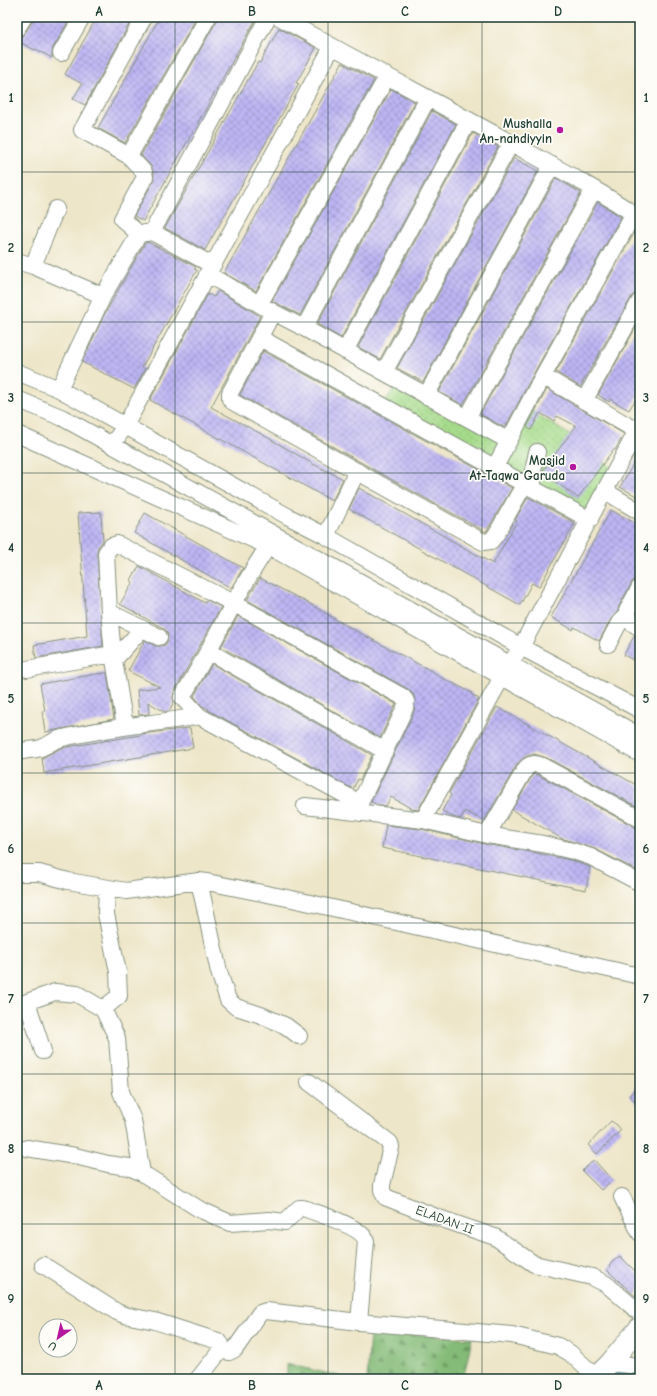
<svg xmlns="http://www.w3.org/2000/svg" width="657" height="1396" font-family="'Comic Neue',sans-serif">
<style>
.forest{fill:url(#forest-firs);stroke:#527c56}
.park{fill:url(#park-dots);stroke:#628c60}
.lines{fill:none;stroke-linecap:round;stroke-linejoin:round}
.river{stroke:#67b3e0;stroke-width:22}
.building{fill:url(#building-cross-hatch)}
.minor-casing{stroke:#86927e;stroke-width:18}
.major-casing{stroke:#86927e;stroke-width:22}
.minor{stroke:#fff;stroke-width:16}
.major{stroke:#fff;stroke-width:20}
.grid{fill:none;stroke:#1f3d34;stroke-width:1;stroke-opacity:0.55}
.poi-dot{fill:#b5179e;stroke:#fdfcf7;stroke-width:1.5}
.labels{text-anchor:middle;stroke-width:3.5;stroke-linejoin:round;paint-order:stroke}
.poi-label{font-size:13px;font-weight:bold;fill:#1f3d34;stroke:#fdfcf7;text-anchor:end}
.street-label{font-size:13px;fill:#1f3d34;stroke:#fdfcf7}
.neatline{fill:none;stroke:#1f3d34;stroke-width:1.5}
.grid-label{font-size:13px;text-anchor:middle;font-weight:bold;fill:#1f3d34}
</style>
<defs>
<pattern id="forest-firs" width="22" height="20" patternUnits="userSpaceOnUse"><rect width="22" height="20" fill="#84bb77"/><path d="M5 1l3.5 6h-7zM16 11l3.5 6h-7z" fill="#6b9962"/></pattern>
<pattern id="park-dots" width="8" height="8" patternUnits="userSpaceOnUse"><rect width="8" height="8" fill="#a6db8b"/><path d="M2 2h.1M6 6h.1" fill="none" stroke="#8ebd79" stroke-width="1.8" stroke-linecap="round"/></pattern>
<pattern id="building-cross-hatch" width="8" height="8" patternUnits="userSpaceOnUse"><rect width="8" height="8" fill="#beb6f4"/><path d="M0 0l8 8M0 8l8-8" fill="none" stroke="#9a95c6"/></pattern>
</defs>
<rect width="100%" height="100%" fill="#fdfcf7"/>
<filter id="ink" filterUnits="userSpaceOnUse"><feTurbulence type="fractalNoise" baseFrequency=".025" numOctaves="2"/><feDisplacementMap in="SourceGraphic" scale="8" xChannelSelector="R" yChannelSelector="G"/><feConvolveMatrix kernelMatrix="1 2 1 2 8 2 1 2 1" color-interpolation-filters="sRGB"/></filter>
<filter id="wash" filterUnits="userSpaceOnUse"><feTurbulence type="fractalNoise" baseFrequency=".012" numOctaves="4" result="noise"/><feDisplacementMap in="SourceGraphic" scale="16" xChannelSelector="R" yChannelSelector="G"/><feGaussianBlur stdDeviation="0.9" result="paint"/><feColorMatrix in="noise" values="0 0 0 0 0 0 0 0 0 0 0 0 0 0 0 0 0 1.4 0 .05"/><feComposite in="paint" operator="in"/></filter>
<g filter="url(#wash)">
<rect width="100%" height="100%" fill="#eee6c9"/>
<!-- forest -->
<path class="forest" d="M370,1332L472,1338L465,1371L457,1379H367Z
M287,1364L352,1379H287Z"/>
<!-- park -->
<path class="park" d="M398,382L508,442L493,466L383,405Z
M530,410C559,428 589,446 614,470L588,513L498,465Z"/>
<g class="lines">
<!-- river -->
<path class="river" d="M620,1379L622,1377L640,1376"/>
</g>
<g id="blocks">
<!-- building -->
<path class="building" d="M33,17H71L53,48L52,53V58L36,49L35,50L17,41V37L22,36L25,33L32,22Z
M97,17H133L85,105L73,99L82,84L65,74Z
M160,17H197L125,143L98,128Z
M217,17H257L143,221L134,216L153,182L154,175L151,166L141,155L216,22Z
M279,28L316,48L296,83L299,84L205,250L165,228L258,62L260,63Z
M342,63L374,80L256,291L224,273Z
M391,89L415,102L300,315L272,301Z
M432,111L456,124L341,338L317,324Z
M473,133L498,147L380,359L358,347Z
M514,158L538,171L423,382L397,368Z
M556,178L581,193L463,405L439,392Z
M598,202L621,217L535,371L505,428L480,414Z
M637,228L640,230V292L636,293L632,296L580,387L556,372Z
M148,242L196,267L194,269L197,270L142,367L145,369L134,389L82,362L103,317L145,243Z
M218,291L260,316L211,407L265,436L313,464L343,479L332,501L150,400L208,294L214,297Z
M640,320V392L629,410L610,399L609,402L598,395Z
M263,351L512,488L486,532L240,395Z
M547,389L624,434L615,450H613L578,498L542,472L576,426L557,416L554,421L540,413L531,430L527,427Z
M640,452V498L620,487Z
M359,488L493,564L517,521L515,520L528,497L575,523L539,587L532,583L520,605L349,509Z
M611,510L640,526V578L635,579L632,582L619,606L618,611L611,619L599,641L574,627L573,630L551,617Z
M101,512L103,541L98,547L97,553L103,646L36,658L34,645L87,636L78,513Z
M145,513L243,568L231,588L134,533Z
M139,566L205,603L207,600L221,607L174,692L173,697L174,702L169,711L165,712L148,702L149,714L139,715L137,690L160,687L128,671L145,640L155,646H160L165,645L167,642L168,637L167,633H168L163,628L120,604L133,582L131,580Z
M260,578L312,605L347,626L435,673V674L472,693L471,694L479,699L418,810L412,809L391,797L386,806L378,805L371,802L414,712L415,702L414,695L408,689L247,600Z
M238,616L396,704L380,738L221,647Z
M634,636L640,637V664L624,655Z
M212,664L372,755L360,780L358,779L353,789L208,710L209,709L202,706L194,696Z
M102,673H107L114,719L45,732L42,711H45L40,684Z
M497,707L640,787V808L547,758L534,754L525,757L518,763L484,821L465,811L461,819L453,817L442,811L451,795L449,793Z
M190,728L193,748L44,773L42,758L61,748L141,735V734Z
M533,774L538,775L635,827L640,828V872L595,849L561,838L512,810Z
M386,825L421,829L485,844L536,853L570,860L590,867L586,890L382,848Z
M640,1081V1105L629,1096Z
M611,1121L617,1125L621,1130L597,1154L588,1145Z
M594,1160L612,1180L601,1190L582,1171Z
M620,1256L640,1276V1288L635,1296L607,1270L612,1262Z"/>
</g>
</g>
<g filter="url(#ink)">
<use href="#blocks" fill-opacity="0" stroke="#86927e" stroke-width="1"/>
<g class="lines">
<!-- minor casing -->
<g class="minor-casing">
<path id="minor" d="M144,17L82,130L129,156L208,17
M279,17C356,60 434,101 511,143C555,167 599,190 640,218
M17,28L24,17
M61,53L82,17
M129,156L144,172L145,177L122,219L139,234
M152,232L268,17
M17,261L33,266L103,296L59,389
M33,266L56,209
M207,274L273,312L304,328L509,441
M103,296L139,234L152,232L212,265
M260,303L387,77
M273,312L230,393V399L233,402L483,542L491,541L497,533L525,483
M304,328L428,98
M260,338L590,520
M345,351L469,120
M17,372L59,389L289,517L326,536L521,647L640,710
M384,372L511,143
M543,376L637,431
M426,396L552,165
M17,399L63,418L640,736
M584,401L640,301
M467,418L594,189
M17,434L268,546L640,754
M112,445L125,426L332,47
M495,467L543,376L634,213
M533,488V471L537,452
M605,491L640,512
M326,536L357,471
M274,538C238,588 214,645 182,697L199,716L360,803V813
M640,587L627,611L631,622L640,628
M109,612L159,637
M608,644L619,623L627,615
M208,651L385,751
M114,660L142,629
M27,669L113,654
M125,726L113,654L109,612L106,553L111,546L117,544L233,603L403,697L406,701L405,708L360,803
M17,752C25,750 34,750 41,748C49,745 55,739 63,738C108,727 154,724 199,716
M305,806L423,820L487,835L543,844L573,851L591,857L640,883
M423,820L502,677L521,647L640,425
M487,835L526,768C531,763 536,763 542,766L640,819
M17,873H39L68,881L126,891L199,881L207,882L292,899L640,976
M199,881L219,972L228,1000L236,1007L261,1015L286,1026L299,1036
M103,1009L117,1038L121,1092L133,1120L142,1173
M43,1051L27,1002L55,992L77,994L103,1009L119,996L118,972L106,914L107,888
M309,1082L390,1143L391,1147L382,1185V1190L385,1197L436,1217L495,1237L534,1264L592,1277L606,1284L640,1313
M27,1148L75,1156L108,1164L129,1167L142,1173L199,1209L230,1223L269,1220L285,1222L299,1208H303C317,1213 363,1227 366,1241L359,1322
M622,1197L640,1233
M43,1265L117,1312L124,1315L155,1321L218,1341L221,1344V1350
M610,1363L640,1366
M198,1379L221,1350L229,1352L235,1349L260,1313L266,1311L359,1322L512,1335L558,1346L570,1353L596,1377"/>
</g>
<!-- major casing -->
<g class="major-casing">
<path id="major" d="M594,1379L610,1363L640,1327"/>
</g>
<!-- minor -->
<use href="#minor" class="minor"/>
<!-- major -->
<use href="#major" class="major"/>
</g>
</g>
<!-- grid -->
<path class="grid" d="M175,17V1379M328,17V1379M482,17V1379M17,172H640M17,322H640M17,473H640M17,623H640M17,773H640M17,923H640M17,1074H640M17,1224H640"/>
<!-- markers -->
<g class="poi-dot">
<circle cx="560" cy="130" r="4"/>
<circle cx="573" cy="467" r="4"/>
</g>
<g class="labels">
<!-- poi labels -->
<g class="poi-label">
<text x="552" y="128">Mushalla<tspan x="552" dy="15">An-nahdiyyin</tspan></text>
<text x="565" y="465">Masjid<tspan x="565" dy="15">At-Taqwa Garuda</tspan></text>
</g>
<!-- street labels -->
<g class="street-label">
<text transform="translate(445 1219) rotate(20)" y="5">ELADAN II</text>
</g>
</g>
<!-- margin -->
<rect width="657" height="1396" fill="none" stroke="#fdfcf7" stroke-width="44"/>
<!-- north arrow -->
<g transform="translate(58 1338) rotate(214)"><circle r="19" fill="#fdfcf7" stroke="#a4b0a9"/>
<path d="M0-3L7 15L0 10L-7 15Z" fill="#b5179e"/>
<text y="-6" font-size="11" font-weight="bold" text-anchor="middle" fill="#1f3d34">U</text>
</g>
<rect x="22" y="22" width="613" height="1352" class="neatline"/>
<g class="grid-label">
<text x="99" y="16">A</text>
<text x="252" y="16">B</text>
<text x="405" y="16">C</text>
<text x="558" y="16">D</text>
<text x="11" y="102">1</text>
<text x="646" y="102">1</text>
<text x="11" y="252">2</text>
<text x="646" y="252">2</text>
<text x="11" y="402">3</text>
<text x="646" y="402">3</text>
<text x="11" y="552">4</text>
<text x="646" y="552">4</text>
<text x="11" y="703">5</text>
<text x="646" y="703">5</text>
<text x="11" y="853">6</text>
<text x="646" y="853">6</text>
<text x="11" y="1003">7</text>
<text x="646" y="1003">7</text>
<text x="11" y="1153">8</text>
<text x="646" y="1153">8</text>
<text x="11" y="1303">9</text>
<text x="646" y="1303">9</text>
<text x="99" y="1390">A</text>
<text x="252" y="1390">B</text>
<text x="405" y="1390">C</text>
<text x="558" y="1390">D</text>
</g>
</svg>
